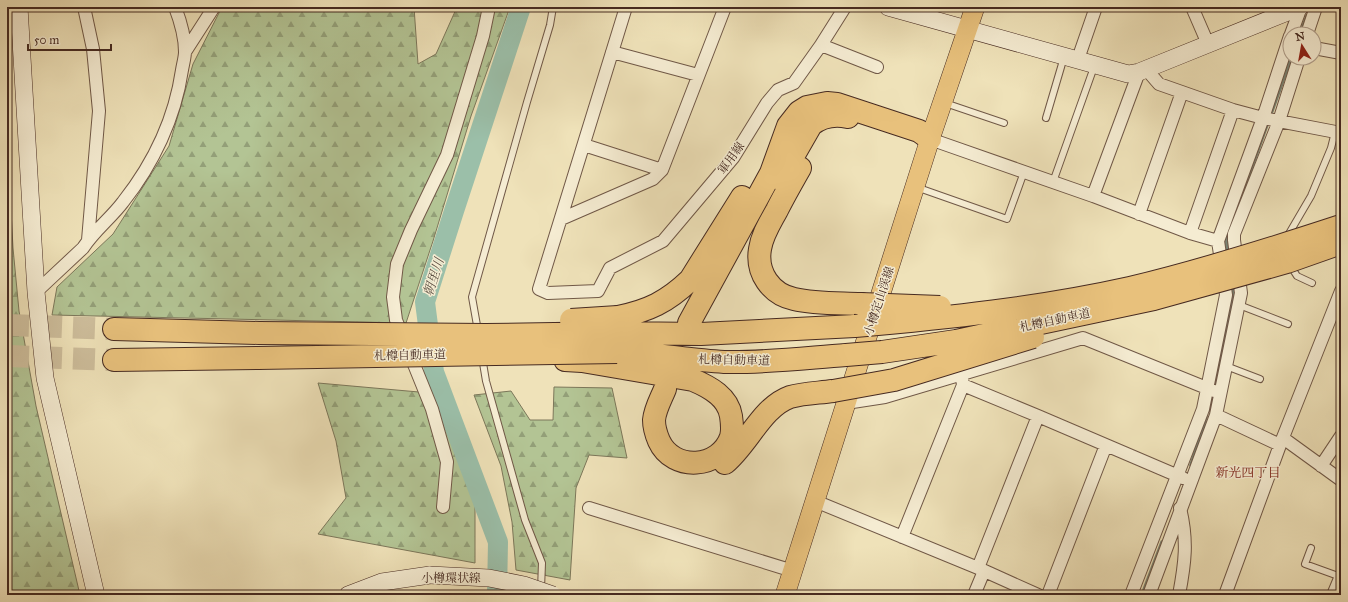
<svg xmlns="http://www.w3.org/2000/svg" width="1348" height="602" font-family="'IM FELL Great Primer','Noto Serif JP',serif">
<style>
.forest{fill:url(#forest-firs);stroke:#7c775a}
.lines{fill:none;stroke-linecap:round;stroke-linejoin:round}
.stream{stroke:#798373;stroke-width:3.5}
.river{stroke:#9bbfa9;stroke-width:20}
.highway-tunnel{stroke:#cdbd9b;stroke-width:22;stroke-dasharray:22 11;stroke-linecap:butt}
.lane-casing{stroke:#705847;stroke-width:8}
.street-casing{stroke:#705847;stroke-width:14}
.secondary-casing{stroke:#462a21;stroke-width:18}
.primary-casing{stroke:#462a21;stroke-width:20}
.highway-casing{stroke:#462a21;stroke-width:24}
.lane{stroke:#f5ecd2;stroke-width:6}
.street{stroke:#f5ecd2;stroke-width:12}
.secondary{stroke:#f5ecd2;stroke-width:17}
.primary{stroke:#e8c17c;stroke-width:19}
.highway{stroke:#e8c17c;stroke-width:22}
.secondary-bridge-casing{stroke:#462a21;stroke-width:18;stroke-linecap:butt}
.highway-bridge-casing{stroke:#462a21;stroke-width:24;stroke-linecap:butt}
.secondary-bridge{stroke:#f5ecd2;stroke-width:17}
.highway-bridge{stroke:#e8c17c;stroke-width:22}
.labels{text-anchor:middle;stroke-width:3;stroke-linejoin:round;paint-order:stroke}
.street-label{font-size:12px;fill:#462a21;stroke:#f5ecd2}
.water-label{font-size:13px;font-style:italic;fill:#5b4f43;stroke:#f5ecd2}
.neighbourhood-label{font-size:13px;fill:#7a1f14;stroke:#f5ecd2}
</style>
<defs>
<pattern id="forest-firs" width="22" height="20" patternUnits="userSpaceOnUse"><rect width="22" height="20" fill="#b3c494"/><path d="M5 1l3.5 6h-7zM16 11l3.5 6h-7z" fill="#939f78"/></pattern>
</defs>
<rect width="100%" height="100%" fill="#efe2b9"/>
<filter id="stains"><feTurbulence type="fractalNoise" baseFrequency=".005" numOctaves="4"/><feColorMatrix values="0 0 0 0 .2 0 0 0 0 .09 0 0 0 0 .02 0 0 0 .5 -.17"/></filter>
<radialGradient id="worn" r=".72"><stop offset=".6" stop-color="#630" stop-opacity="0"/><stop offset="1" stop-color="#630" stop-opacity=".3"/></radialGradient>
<!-- forest -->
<path class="forest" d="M222,7H414L418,64L436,54L457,7H510L471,116L433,241L406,323L52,315L57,287L113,234L169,146L193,64Z
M7,14L10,29L7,136L13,248L19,311L36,406L80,595H7Z
M318,383L430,393L475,498V563L318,534L346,498L336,441Z
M554,387L612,388L627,458L589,455L576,488L570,580L516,570L512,522L501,466L474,395L511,391L530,420H553Z"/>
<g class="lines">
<!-- stream -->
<path class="stream" d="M1300,34L1307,16
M1228,255L1226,239L1291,58
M1209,408L1234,293L1232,285
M1191,465L1206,417
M1142,595L1162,542"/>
<!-- river -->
<path class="river" d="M497,595L498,542L434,372L425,302L454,211L521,7"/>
<!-- highway-tunnel -->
<path class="highway-tunnel" d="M7,325L114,329
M7,356L114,360"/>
<!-- lane casing -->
<g class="lane-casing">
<path id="lane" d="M945,103L1004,123
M1046,118L1064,57
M1053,182L1094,67
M916,187L1007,219L1024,172
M1287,237L1311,196L1331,148L1335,132
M1290,265L1297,276L1312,283
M1239,305L1288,324
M478,331L472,297L527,102L550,25L553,7
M482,357L486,381L525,520L542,563L541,589
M1226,366L1260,379
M1311,548L1305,564L1341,577"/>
</g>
<!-- street casing -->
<g class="street-casing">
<path id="street" d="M84,7L93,49L99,111L88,240
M626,7L539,289L548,293L598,291L610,268L663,241L733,158L767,103L778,90L794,83L821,45L845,7
M1192,7L1208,44
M1291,34L1301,7
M1307,34L1316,7
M821,45L877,67
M1314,48L1341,53
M185,52L214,7
M612,52L698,75
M1078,59L1096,7
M1146,69L1159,84L1233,110L1263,118L1341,133
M930,139L1093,196L1190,233L1218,241
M584,145L662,170
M1093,196L1139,72
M1139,214L1182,92
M561,219L653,179L662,170L725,7
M1190,233L1233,110
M36,292L83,248C94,231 111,218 123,202C153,164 175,118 182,70C183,64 185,57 185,52C185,37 180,20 175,7
M963,385L1038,416L1183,478
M846,403L885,397L1083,338L1214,391
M1216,415L1280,445
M1283,438L1341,480
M1321,466L1341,436
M815,501L978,568L1038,595
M443,507L447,462L432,409L396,320L393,297L397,264L411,230L447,155L483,36L489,7
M589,508L793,571
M902,537L963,385L962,378
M978,568L1038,416
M974,595L984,571
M1048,595L1106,445
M1131,595L1203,409L1226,295L1218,241L1263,118L1290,36
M1149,595L1216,415L1241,293L1234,240V234L1279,121L1299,58
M1179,595C1185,563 1188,541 1180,508
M1225,595L1280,445L1341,291
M1333,595L1341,576"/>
</g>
<!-- secondary casing -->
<g class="secondary-casing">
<path id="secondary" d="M19,7L36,292L45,378L96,595
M888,7L1128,74L1139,72L1300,7
M348,595L382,582L430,575"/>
</g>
<!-- primary casing -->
<g class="primary-casing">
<path id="primary" d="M785,595L930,139L975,7"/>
</g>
<!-- highway casing -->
<g class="highway-casing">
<path id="highway" d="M800,168C792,182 784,196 777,210C770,223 762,235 760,249C756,273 771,294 794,299C815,304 839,303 861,304
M780,179L811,125C822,116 834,114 848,117
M618,317C648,311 667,302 690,280L742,197
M689,323L771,173L788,126L799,112L807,107L827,103L837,104L919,131L930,139
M114,329L259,333
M616,333L701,334L855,326
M617,352C653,353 688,360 724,362C764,363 805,358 846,355
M114,360L258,358
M565,360L582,361L693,380C710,387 728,397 731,416C732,423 733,430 731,437C720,469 673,472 659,441C656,434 654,428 654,420C655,409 661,399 665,389
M725,463C748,444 762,407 790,397C804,393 819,393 833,391"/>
</g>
<!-- lane -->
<use href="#lane" class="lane"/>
<!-- street -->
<use href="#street" class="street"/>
<!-- secondary -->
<use href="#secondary" class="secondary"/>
<!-- primary -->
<use href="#primary" class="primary"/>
<!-- highway -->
<use href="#highway" class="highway"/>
<!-- secondary-bridge casing -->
<g class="secondary-bridge-casing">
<path id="secondary-bridge" d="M430,575L489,578L524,585L553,595"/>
</g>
<!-- highway-bridge casing -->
<g class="highway-bridge-casing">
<path id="highway-bridge" d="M861,304L940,307
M571,320L618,317
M855,326C947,318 1040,308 1130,288C1202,271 1271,249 1341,226
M259,333L486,335L616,333
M846,355L882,352L956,341L1154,299L1287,262L1341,243
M258,358L617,352
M833,391L894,380L1033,337"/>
</g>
<!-- secondary-bridge -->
<use href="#secondary-bridge" class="secondary-bridge"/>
<!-- highway-bridge -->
<use href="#highway-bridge" class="highway-bridge"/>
</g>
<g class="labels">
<!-- street labels -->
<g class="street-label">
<text transform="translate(731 158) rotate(-54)" y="4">軍用線</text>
<text transform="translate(879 301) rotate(-72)" y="4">小樽定山渓線</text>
<text transform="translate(1055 320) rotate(-12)" y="4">札樽自動車道</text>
<text transform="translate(410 355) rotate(-1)" y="4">札樽自動車道</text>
<text transform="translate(734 360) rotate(1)" y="4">札樽自動車道</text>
<text x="451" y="582">小樽環状線</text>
</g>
<!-- water labels -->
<g class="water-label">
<text transform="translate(433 277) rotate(-72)" y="5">朝里川</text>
</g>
<!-- neighbourhood labels -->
<g class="neighbourhood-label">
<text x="1248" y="477">新光四丁目</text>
</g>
</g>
<!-- margin -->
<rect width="1348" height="602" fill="none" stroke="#efe2b9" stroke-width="24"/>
<rect x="8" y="8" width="1332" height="586" fill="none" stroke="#462a21" stroke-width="2"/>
<rect x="12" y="12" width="1324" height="578" fill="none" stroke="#462a21"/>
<!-- north arrow -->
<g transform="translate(1302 46) rotate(349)"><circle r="19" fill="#f5ecd2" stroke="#af9e8b"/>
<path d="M0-3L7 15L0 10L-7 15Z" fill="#8f2418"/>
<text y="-6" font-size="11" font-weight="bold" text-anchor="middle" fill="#462a21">N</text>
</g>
<!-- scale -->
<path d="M28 44v6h83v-6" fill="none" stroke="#462a21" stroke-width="2"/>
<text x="34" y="44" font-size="12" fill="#462a21" stroke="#f5ecd2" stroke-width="3" paint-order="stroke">50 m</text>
<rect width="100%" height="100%" filter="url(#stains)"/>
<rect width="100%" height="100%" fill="url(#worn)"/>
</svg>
